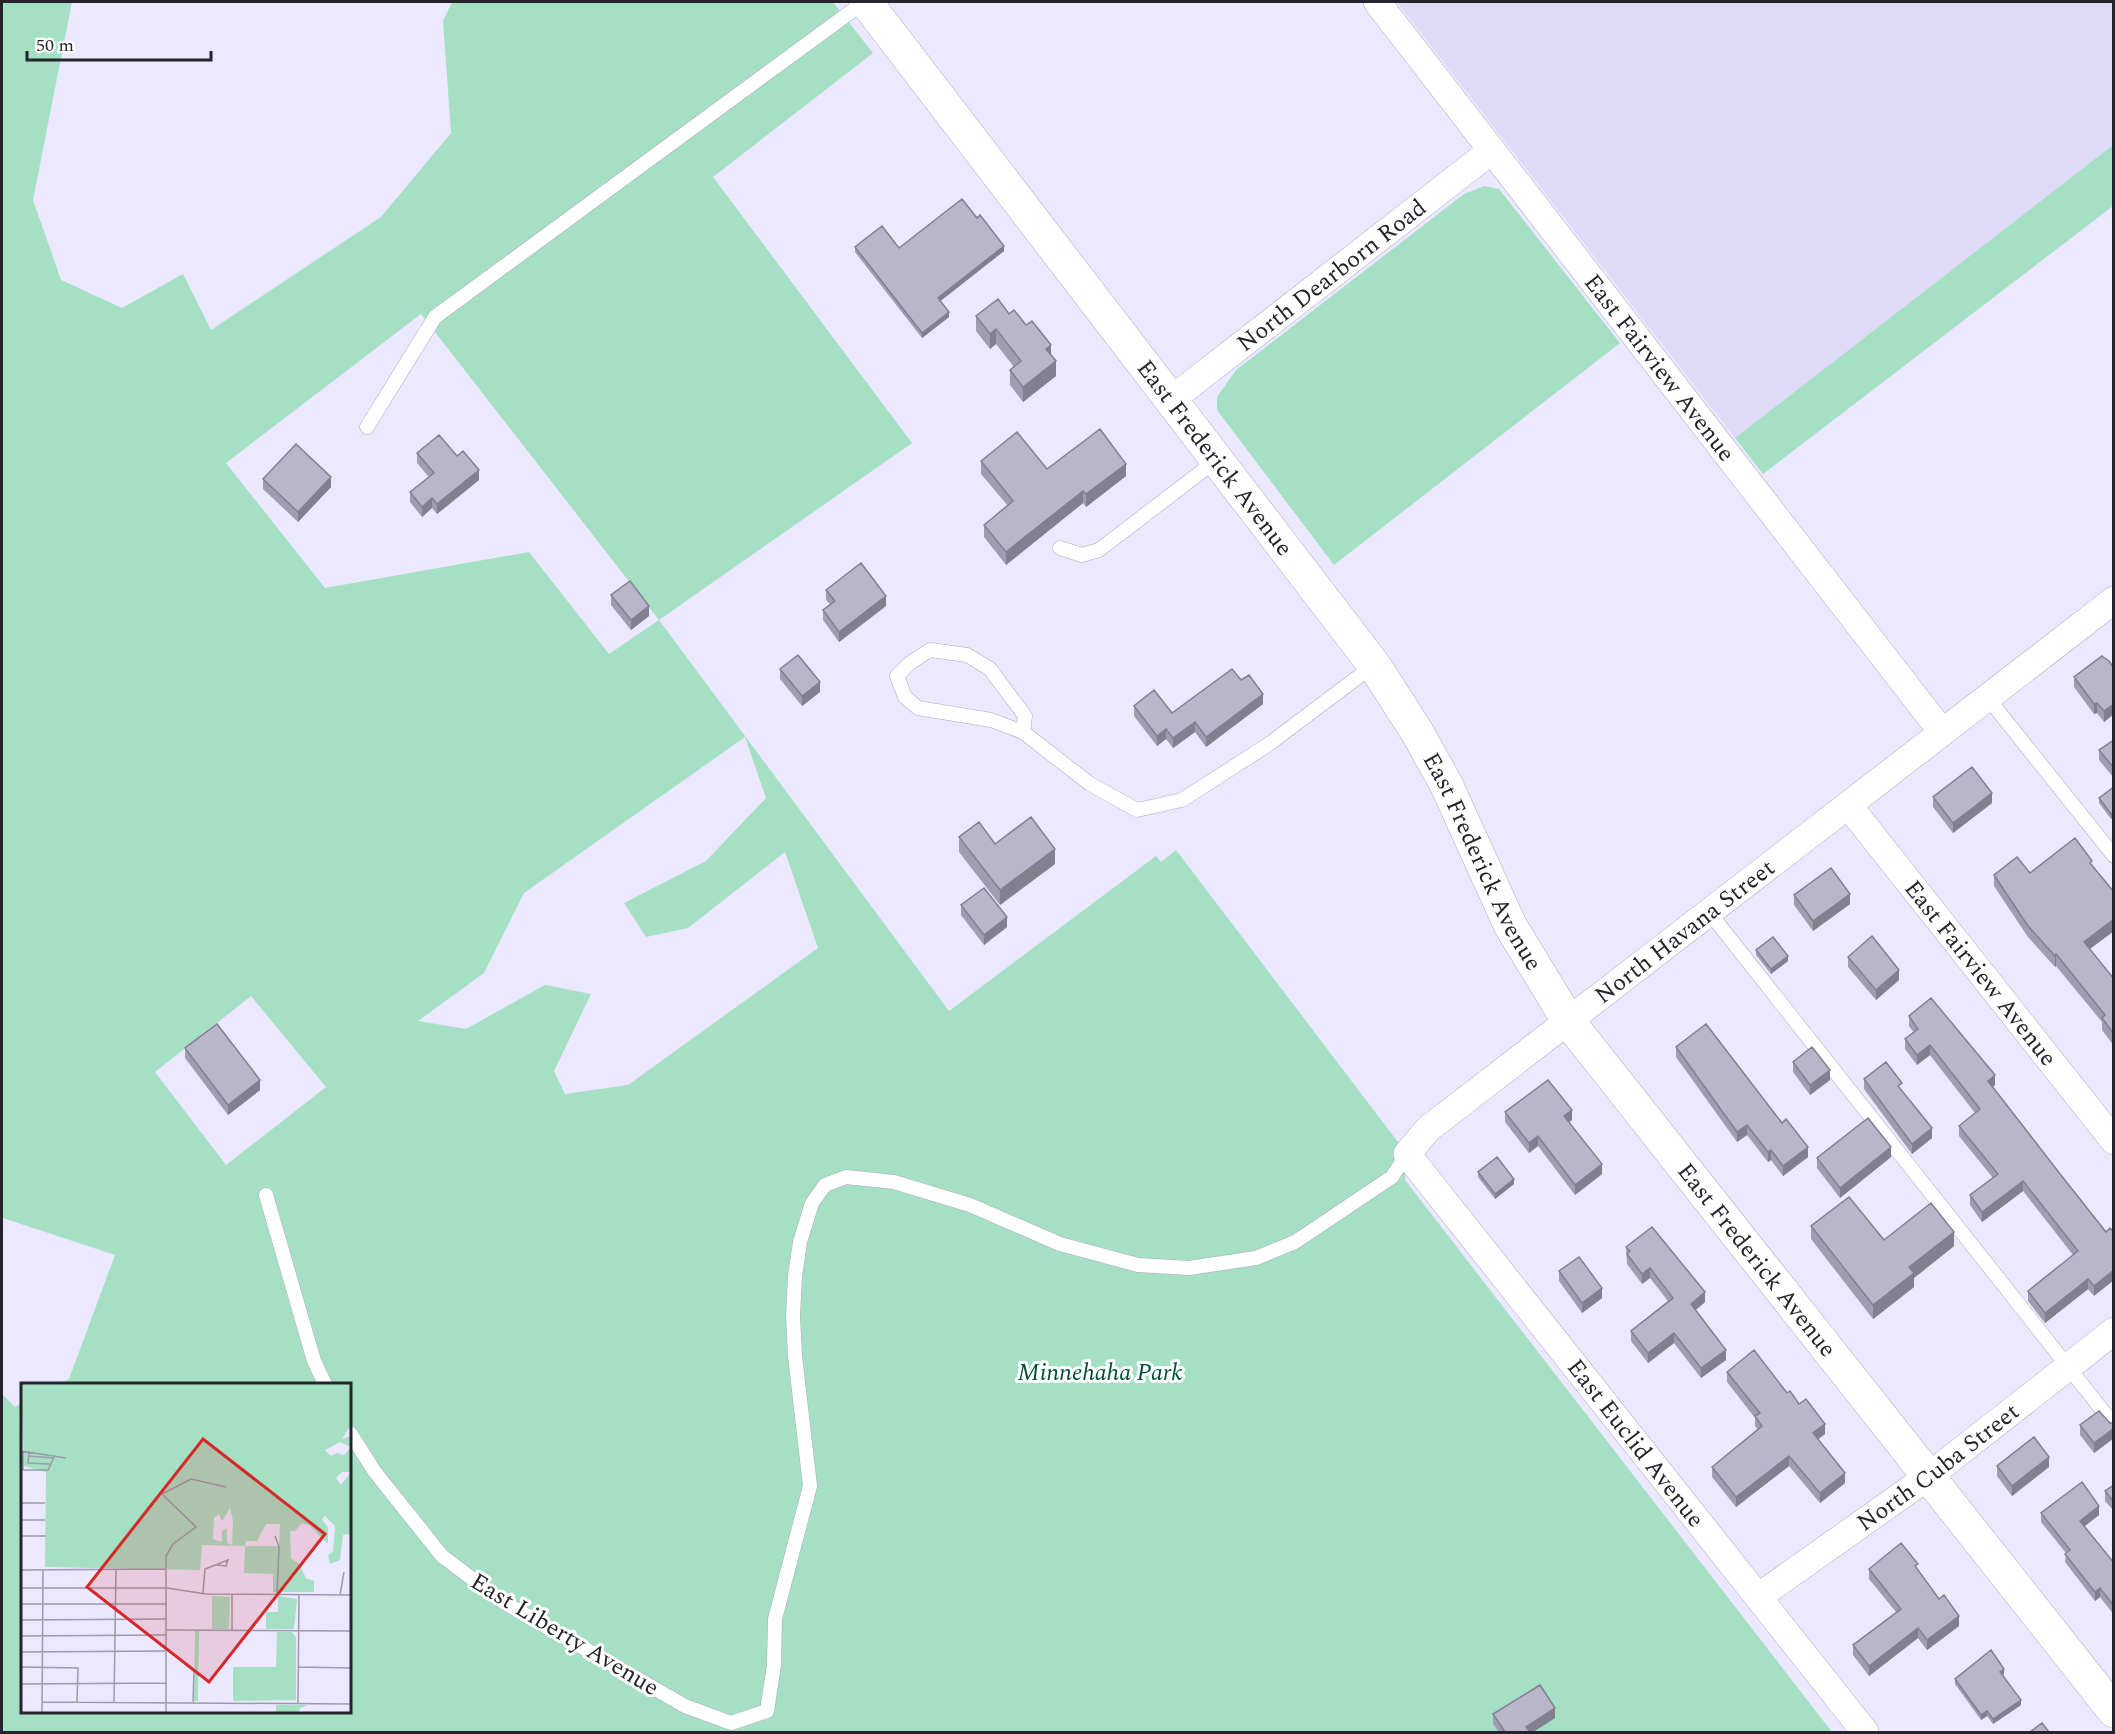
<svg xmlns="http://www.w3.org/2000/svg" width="2115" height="1734" font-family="Spectral,serif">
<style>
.built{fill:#dedaf8}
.green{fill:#a5e0c4;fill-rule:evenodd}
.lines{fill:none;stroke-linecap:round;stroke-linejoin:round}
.service-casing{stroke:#adaabf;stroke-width:15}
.minor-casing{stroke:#adaabf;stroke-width:28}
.secondary-casing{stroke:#adaabf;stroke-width:34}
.service{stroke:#fff;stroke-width:14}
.minor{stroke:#fff;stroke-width:27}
.secondary{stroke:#fff;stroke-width:33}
.wall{fill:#9f9daf}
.shaded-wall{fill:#827f8f}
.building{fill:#b9b6cc;stroke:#827f8f;stroke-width:1.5}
.labels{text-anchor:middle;stroke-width:6;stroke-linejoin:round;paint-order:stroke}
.street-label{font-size:24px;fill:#25242c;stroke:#fff}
.park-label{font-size:24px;font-style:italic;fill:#005036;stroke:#fff}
.inset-road{fill:none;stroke:#9c9aab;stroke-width:1.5}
.view{fill:#d62828;fill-opacity:0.15;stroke:#d62828;stroke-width:3}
.inset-edge{fill:none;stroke:#25242c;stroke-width:3}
</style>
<rect width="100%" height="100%" fill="#ebe8ff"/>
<!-- built -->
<path class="built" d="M1397,2H2113V145L1735,438Z"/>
<!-- green -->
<path class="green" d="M2,2H72L33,200L61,280L122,308L183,274L211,330L381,217L451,133L443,21L452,2H833L873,53L713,177L912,443L659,620L949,1011L1156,856L1161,862L1176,850L1407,1154L1405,1180L1832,1732H2V1394L15,1407L22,1403V1712H350V1384H58L69,1379L115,1255L3,1218L2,1224ZM421,314L659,620L609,654L529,552L325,588L226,463ZM745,737L766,798L706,861L624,903L646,937L688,928L785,852L818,948L628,1085L565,1094L554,1071L591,994L545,985L466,1029L418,1021L484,973L524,893ZM251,996L326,1087L226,1165L155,1072Z
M2113,145V206L1763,474L1735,438Z
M1484,186L1499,189L1620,343L1334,565L1217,410V397L1236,370L1464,194Z"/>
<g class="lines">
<!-- service casing -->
<g class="service-casing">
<path id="service" d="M367,427L435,317L864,2
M1060,548L1082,555L1099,550L1218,459
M1987,697L2114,856
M1023,732L1025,716L990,669L967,655L930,650L910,663L897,676L905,697L918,708L991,720L1023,732L1090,784L1137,810L1182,800L1269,744L1374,665
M1709,912L2114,1425
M266,1195L314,1361L325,1384
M350,1433L375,1472L442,1556L503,1602L685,1706L731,1723L767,1711L774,1665L775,1619L810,1486L795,1356L793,1316L795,1276L800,1242L812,1203L825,1185L846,1177L894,1182L970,1205L1060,1244L1138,1265L1189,1268L1256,1258L1295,1242L1392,1177L1407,1154"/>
</g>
<!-- minor casing -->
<g class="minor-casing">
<g id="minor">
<path id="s1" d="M1377,2L1942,732"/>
<path id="s2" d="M1172,399L1491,151"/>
<path id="s3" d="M1848,805L2114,1141"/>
<path id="s4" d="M1758,1597L1929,1476L2114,1331"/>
<path id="s5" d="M1865,1732L1407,1154L1428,1129L2114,600"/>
</g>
</g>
<!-- secondary casing -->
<g class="secondary-casing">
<g id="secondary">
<path id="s6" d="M866,2L1374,665L1417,732L1446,784L1510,925L1569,1022L2114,1711"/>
</g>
</g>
<!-- service -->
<use href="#service" class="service"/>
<!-- minor -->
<use href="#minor" class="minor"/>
<!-- secondary -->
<use href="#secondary" class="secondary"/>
</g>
<!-- wall -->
<path class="wall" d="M855,247L899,248L1004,251L940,301L949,317L922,338L855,252Z
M1009,314L1051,356L1056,376L1023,402L1010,385V370L1014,367L996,344L990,349L976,331V316Z
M417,453L457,456L479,480L437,514L432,508L422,517L410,502V492L429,477L417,463Z
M981,461L1047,469L1126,476L1086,507L1083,503L1006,565L984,537V525L1008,506L981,474Z
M263,479L331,487L298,522L263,489Z
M826,590L886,606L839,642L823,620V610L830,604L826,600Z
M611,595L649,616L631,630L611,605Z
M2114,668V714L2104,722L2097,713L2094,714L2074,687V677Z
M780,669L820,692L802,706L780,679Z
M1241,680L1263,704L1206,747L1195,732L1173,748L1166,739L1157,746L1134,716V706L1172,713Z
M2114,740V778L2099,760V750Z
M2114,787L2111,819L2099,803V798Z
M1933,797L1992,803L1953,833L1933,807Z
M959,837L995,844L1055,864L1000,905L959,852Z
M2092,865L2114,892V931L2090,949L2114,979V1046L2102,1030V1022L2056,966L2055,967L2028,937L1994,886V875L2030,873Z
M1794,895L1850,904L1813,931L1794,905Z
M961,905L1007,927L984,945L961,915Z
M1756,950L1788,961L1771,974L1756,955Z
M1848,957L1899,980L1876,1000L1848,967Z
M1909,1016L1995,1085L1993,1087L2064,1179L2106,1232L2094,1296L2088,1289L2045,1323L2028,1301V1291L2073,1255L2023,1191L1982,1222L1970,1205V1195L1993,1178L1959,1136V1126L1975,1113L1930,1055L1917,1065L1905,1049V1039L1914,1033L1909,1026Z
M1676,1047L1808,1157L1783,1176L1771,1160L1768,1162L1747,1135L1737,1142L1676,1057Z
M185,1048L260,1090L228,1115L185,1058Z
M1793,1062L1830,1080L1810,1095L1793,1072Z
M1864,1079L1902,1090L1932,1138L1912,1154L1864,1089Z
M1505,1112L1572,1120L1569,1122L1602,1174L1575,1195L1538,1146L1529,1153L1505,1122Z
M1891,1157L1840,1198L1817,1168V1158Z
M1478,1172L1514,1184L1495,1199L1478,1177Z
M1811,1226L1884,1240L1954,1246L1914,1278V1287L1873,1319L1811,1239Z
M1626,1247L1705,1302L1695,1310L1726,1360L1701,1378L1674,1343L1648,1363L1631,1341V1331L1668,1301L1650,1278L1642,1284L1627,1264Z
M1559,1271L1602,1298L1582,1313L1559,1281Z
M1727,1372L1787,1393L1799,1404L1825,1434L1818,1439L1845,1483L1820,1503L1789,1466L1736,1507L1712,1477V1467L1758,1430L1755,1426V1418L1727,1382Z
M2114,1397V1410L2112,1408V1398Z
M2114,1423V1438L2094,1453L2080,1435V1425Z
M1997,1466L2049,1467L2012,1496L1997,1476Z
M2114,1485V1511L2105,1501V1491Z
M2041,1513L2099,1515L2084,1526L2114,1563V1615L2100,1597L2095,1601L2065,1562L2066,1553L2041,1522Z
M1869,1569L1918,1570L1959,1626L1927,1650L1918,1638L1869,1676L1853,1655V1645L1896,1612L1869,1579Z
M2004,1674L2003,1675L2021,1705L1993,1724L1987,1716L1981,1720L1955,1684V1679Z
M1493,1714L1555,1718L1533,1732H1499L1493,1724Z"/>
<!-- shaded-wall -->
<path class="shaded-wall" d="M1004,246V251L938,303V298Z
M949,312V317L922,338V333Z
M996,329V344L990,349V334Z
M1051,345V360L1046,349Z
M1056,361V376L1023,402V387Z
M1126,464V476L1086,507V494Z
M479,470V480L437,514V504Z
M331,477V487L298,522V512Z
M1083,491V503L1006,565V552Z
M432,498V508L422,517V507Z
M886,596V606L839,642V632Z
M649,606V616L631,630V620Z
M820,682V692L802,706V696Z
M1263,694V704L1206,747V737Z
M2097,703V713L2094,714V704Z
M2114,704V714L2104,722V711Z
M1195,722V732L1173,748V738Z
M1166,729V739L1157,746V736Z
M1992,793V803L1953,833V823Z
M2114,812V817L2111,819V814Z
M1055,849V864L1000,905V890Z
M1850,894V904L1813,931V921Z
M1007,917V927L984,945V935Z
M2114,919V931L2084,953V942Z
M2056,954V966L2055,967V956Z
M1788,956V961L1771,974V969Z
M1899,970V980L1876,1000V990Z
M1930,1045V1055L1917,1065V1055Z
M1830,1070V1080L1810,1095V1085Z
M1995,1075V1085L1988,1091V1081Z
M260,1080V1090L228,1115V1105Z
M1572,1110V1120L1564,1126V1116Z
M1747,1125V1135L1737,1142V1132Z
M1932,1128V1138L1912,1154V1144Z
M1538,1136V1146L1529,1153V1143Z
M1808,1147V1157L1783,1176V1166Z
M1891,1147V1157L1840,1198V1188Z
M1771,1150V1160L1768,1162V1152Z
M1602,1164V1174L1575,1195V1185Z
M1514,1179V1184L1495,1199V1194Z
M2023,1181V1191L1982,1222V1212Z
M1954,1232V1246L1914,1278V1287L1873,1319V1305L1909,1267Z
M1650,1268V1278L1642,1284V1274Z
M2114,1270V1280L2094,1296V1286Z
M2088,1279V1289L2045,1323V1313Z
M1602,1288V1298L1582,1313V1303Z
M1705,1292V1302L1691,1314V1304Z
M1674,1333V1343L1648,1363V1353Z
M1726,1350V1360L1701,1378V1368Z
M1825,1424V1434L1813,1443V1433Z
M2114,1428V1438L2094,1453V1443Z
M1789,1456V1466L1736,1507V1497Z
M2049,1457V1467L2012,1496V1486Z
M1845,1473V1483L1820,1503V1493Z
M2099,1506V1515L2080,1530V1521Z
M2100,1588V1597L2095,1601V1592Z
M1959,1616V1626L1927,1650V1640Z
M1918,1628V1638L1869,1676V1666Z
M2004,1669V1674L2000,1677V1672Z
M2021,1700V1705L1993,1724V1719Z
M1555,1708V1718L1533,1732H1526V1727Z
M1987,1711V1716L1981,1720V1715Z"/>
<!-- building -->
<path class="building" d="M962,199L977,218L980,215L1004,246L938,298L949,312L922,333L855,247L882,226L899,248Z
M998,299L1009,314L1014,310L1026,325L1032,321L1051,345L1046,349L1056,361L1023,387L1010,370L1021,361L996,329L990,334L976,316Z
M1100,429L1126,464L1086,494L1083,491L1006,552L984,525L1013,501L981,461L1017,432L1047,469Z
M439,435L457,456L463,451L479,470L437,504L432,498L422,507L410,492L434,473L417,453Z
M296,444L331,477L298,512L263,479Z
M861,563L886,596L839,632L823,610L835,601L826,590Z
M630,581L649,606L631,620L611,595Z
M798,655L820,682L802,696L780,669Z
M2102,656L2109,661L2114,668V704L2104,711L2097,703L2094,704L2074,677Z
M1232,669L1241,680L1249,675L1263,694L1206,737L1195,722L1173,738L1166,729L1157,736L1134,706L1154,690L1172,713Z
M2114,740V768L2099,750Z
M1972,767L1992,793L1953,823L1933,797Z
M2114,787V812L2111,814L2099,798Z
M1031,817L1055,849L1000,890L959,837L979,822L995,844Z
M2075,838L2092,861L2090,863L2114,892V919L2084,942L2114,979V1034L2102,1018L2105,1015L2056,954L2055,956L2028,926L1994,875L2017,857L2030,873Z
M1831,868L1850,894L1813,921L1794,895Z
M984,888L1007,917L984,935L961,905Z
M1872,936L1899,970L1876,990L1848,957Z
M1773,937L1788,956L1771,969L1756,950Z
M1931,998L1995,1075L1988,1081L2064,1179L2106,1232L2110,1228L2114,1233V1270L2094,1286L2088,1279L2045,1313L2028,1291L2078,1251L2023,1181L1982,1212L1970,1195L1998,1174L1959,1126L1980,1109L1930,1045L1917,1055L1905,1039L1918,1029L1909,1016Z
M217,1024L260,1080L228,1105L185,1048Z
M1706,1024L1782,1123L1786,1119L1808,1147L1783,1166L1771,1150L1768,1152L1747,1125L1737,1132L1676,1047Z
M1812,1047L1830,1070L1810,1085L1793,1062Z
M1886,1062L1902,1083L1898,1086L1932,1128L1912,1144L1864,1079Z
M1548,1080L1572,1110L1564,1116L1602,1164L1575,1185L1538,1136L1529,1143L1505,1112Z
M1868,1118L1891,1147L1840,1188L1817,1158Z
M1497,1157L1514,1179L1495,1194L1478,1172Z
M1849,1197L1884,1240L1931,1203L1954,1232L1909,1267L1914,1273L1873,1305L1811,1226Z
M1652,1227L1705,1292L1691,1304L1726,1350L1701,1368L1674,1333L1648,1353L1631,1331L1673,1298L1650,1268L1642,1274L1627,1254L1630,1251L1626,1247Z
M1579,1257L1602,1288L1582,1303L1559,1271Z
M1754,1350L1787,1393L1790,1391L1799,1404L1806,1399L1825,1424L1813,1433L1845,1473L1820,1493L1789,1456L1736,1497L1712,1467L1762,1426L1755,1416L1760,1413L1727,1372Z
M2099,1411L2110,1423H2114V1428L2094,1443L2080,1425Z
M2034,1437L2049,1457L2012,1486L1997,1466Z
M2082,1482L2099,1506L2080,1521L2114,1563V1606L2100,1588L2095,1592L2065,1554L2070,1550L2041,1513Z
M2114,1485V1502L2105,1491Z
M1901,1543L1918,1564L1915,1566L1939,1599L1944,1595L1959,1616L1927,1640L1918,1628L1869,1666L1853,1645L1901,1609L1869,1569Z
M1991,1650L2004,1669L2000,1672L2021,1700L1993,1719L1987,1711L1981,1715L1955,1679Z
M1540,1685L1555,1708L1526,1727L1530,1732H1505L1493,1714Z
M2042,1723L2049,1732H2030Z"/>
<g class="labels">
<!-- street labels -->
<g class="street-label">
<text dy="8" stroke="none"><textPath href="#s2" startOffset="202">North Dearborn Road</textPath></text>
<text dy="8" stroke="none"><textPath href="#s1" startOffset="462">East Fairview Avenue</textPath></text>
<text dy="8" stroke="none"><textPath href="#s6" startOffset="574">East Frederick Avenue</textPath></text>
<text dy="8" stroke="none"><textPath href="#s6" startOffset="1060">East Frederick Avenue</textPath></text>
<text dy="8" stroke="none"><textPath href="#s5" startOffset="1094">North Havana Street</textPath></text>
<text dy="8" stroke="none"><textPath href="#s3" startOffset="214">East Fairview Avenue</textPath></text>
<text dy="8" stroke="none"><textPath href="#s6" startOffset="1546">East Frederick Avenue</textPath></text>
<text transform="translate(1636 1443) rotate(52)" y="8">East Euclid Avenue</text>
<text dy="8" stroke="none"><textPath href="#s4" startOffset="222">North Cuba Street</textPath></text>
<text transform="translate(565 1634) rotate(31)" y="8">East Liberty Avenue</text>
</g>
<!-- park labels -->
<g class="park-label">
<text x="1100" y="1380">Minnehaha Park</text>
</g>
</g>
<!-- overview -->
<g transform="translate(21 1383)">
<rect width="330" height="330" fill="#ebe8ff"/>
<path d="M0,0H330V42L321,56L330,53V64L319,59L304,67L310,73L316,70L323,72L330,64V89H321L315,95L320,102L330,89V155L327,151L322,152L319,177L309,181L307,172L312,169L314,143L304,133L301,136L307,145V161L288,142L281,140L274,148H269L270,175L278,181L285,195L293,198V209H252V191L223,190L224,163L181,162L179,187L24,184L25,89L3,83ZM209,125L212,138L211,162L206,160V145L201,148V159L192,156L193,135L198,131L201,138ZM245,141H259L258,163H224L225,158H236ZM191,213L209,214L208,246H191ZM257,213L276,216L273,246H245V229H257ZM174,248H178L177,318H173ZM256,249H271L275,254V317L212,318V284H255ZM255,322H287L279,325L278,330H255Z" fill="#a5e0c4" fill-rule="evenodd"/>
<path class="inset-road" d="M0,68L45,75M8,68L7,80L29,81M8,73L32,75M0,87H27L34,72M2,87V68M0,120H24M0,137H24M0,153H25M254,153L258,164L256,211M0,187L145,186M0,205H146L185,211L330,212M182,210L184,186L207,177L205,183L196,182M319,212L323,189M0,221H146M0,237L146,236M146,247L330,248M211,247V212M0,253L146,252M0,269L146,268M0,284L57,285L56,319M277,284L330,285M0,301L145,300M21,319L330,321M93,319L95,186M172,319L173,288M277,320L278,212M21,330L22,187M145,330V173L152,161L175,144L141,111L170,96L205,104"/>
<path class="view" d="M182,56L304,151L188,299L66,204Z"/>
<rect width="330" height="330" class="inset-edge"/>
</g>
<!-- border -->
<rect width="2115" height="1734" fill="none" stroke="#25242c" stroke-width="6"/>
<!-- scale -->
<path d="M27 51v9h184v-9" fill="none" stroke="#25242c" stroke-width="3"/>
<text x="36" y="51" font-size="18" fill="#25242c" stroke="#ffffff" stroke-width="4.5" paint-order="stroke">50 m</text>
</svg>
